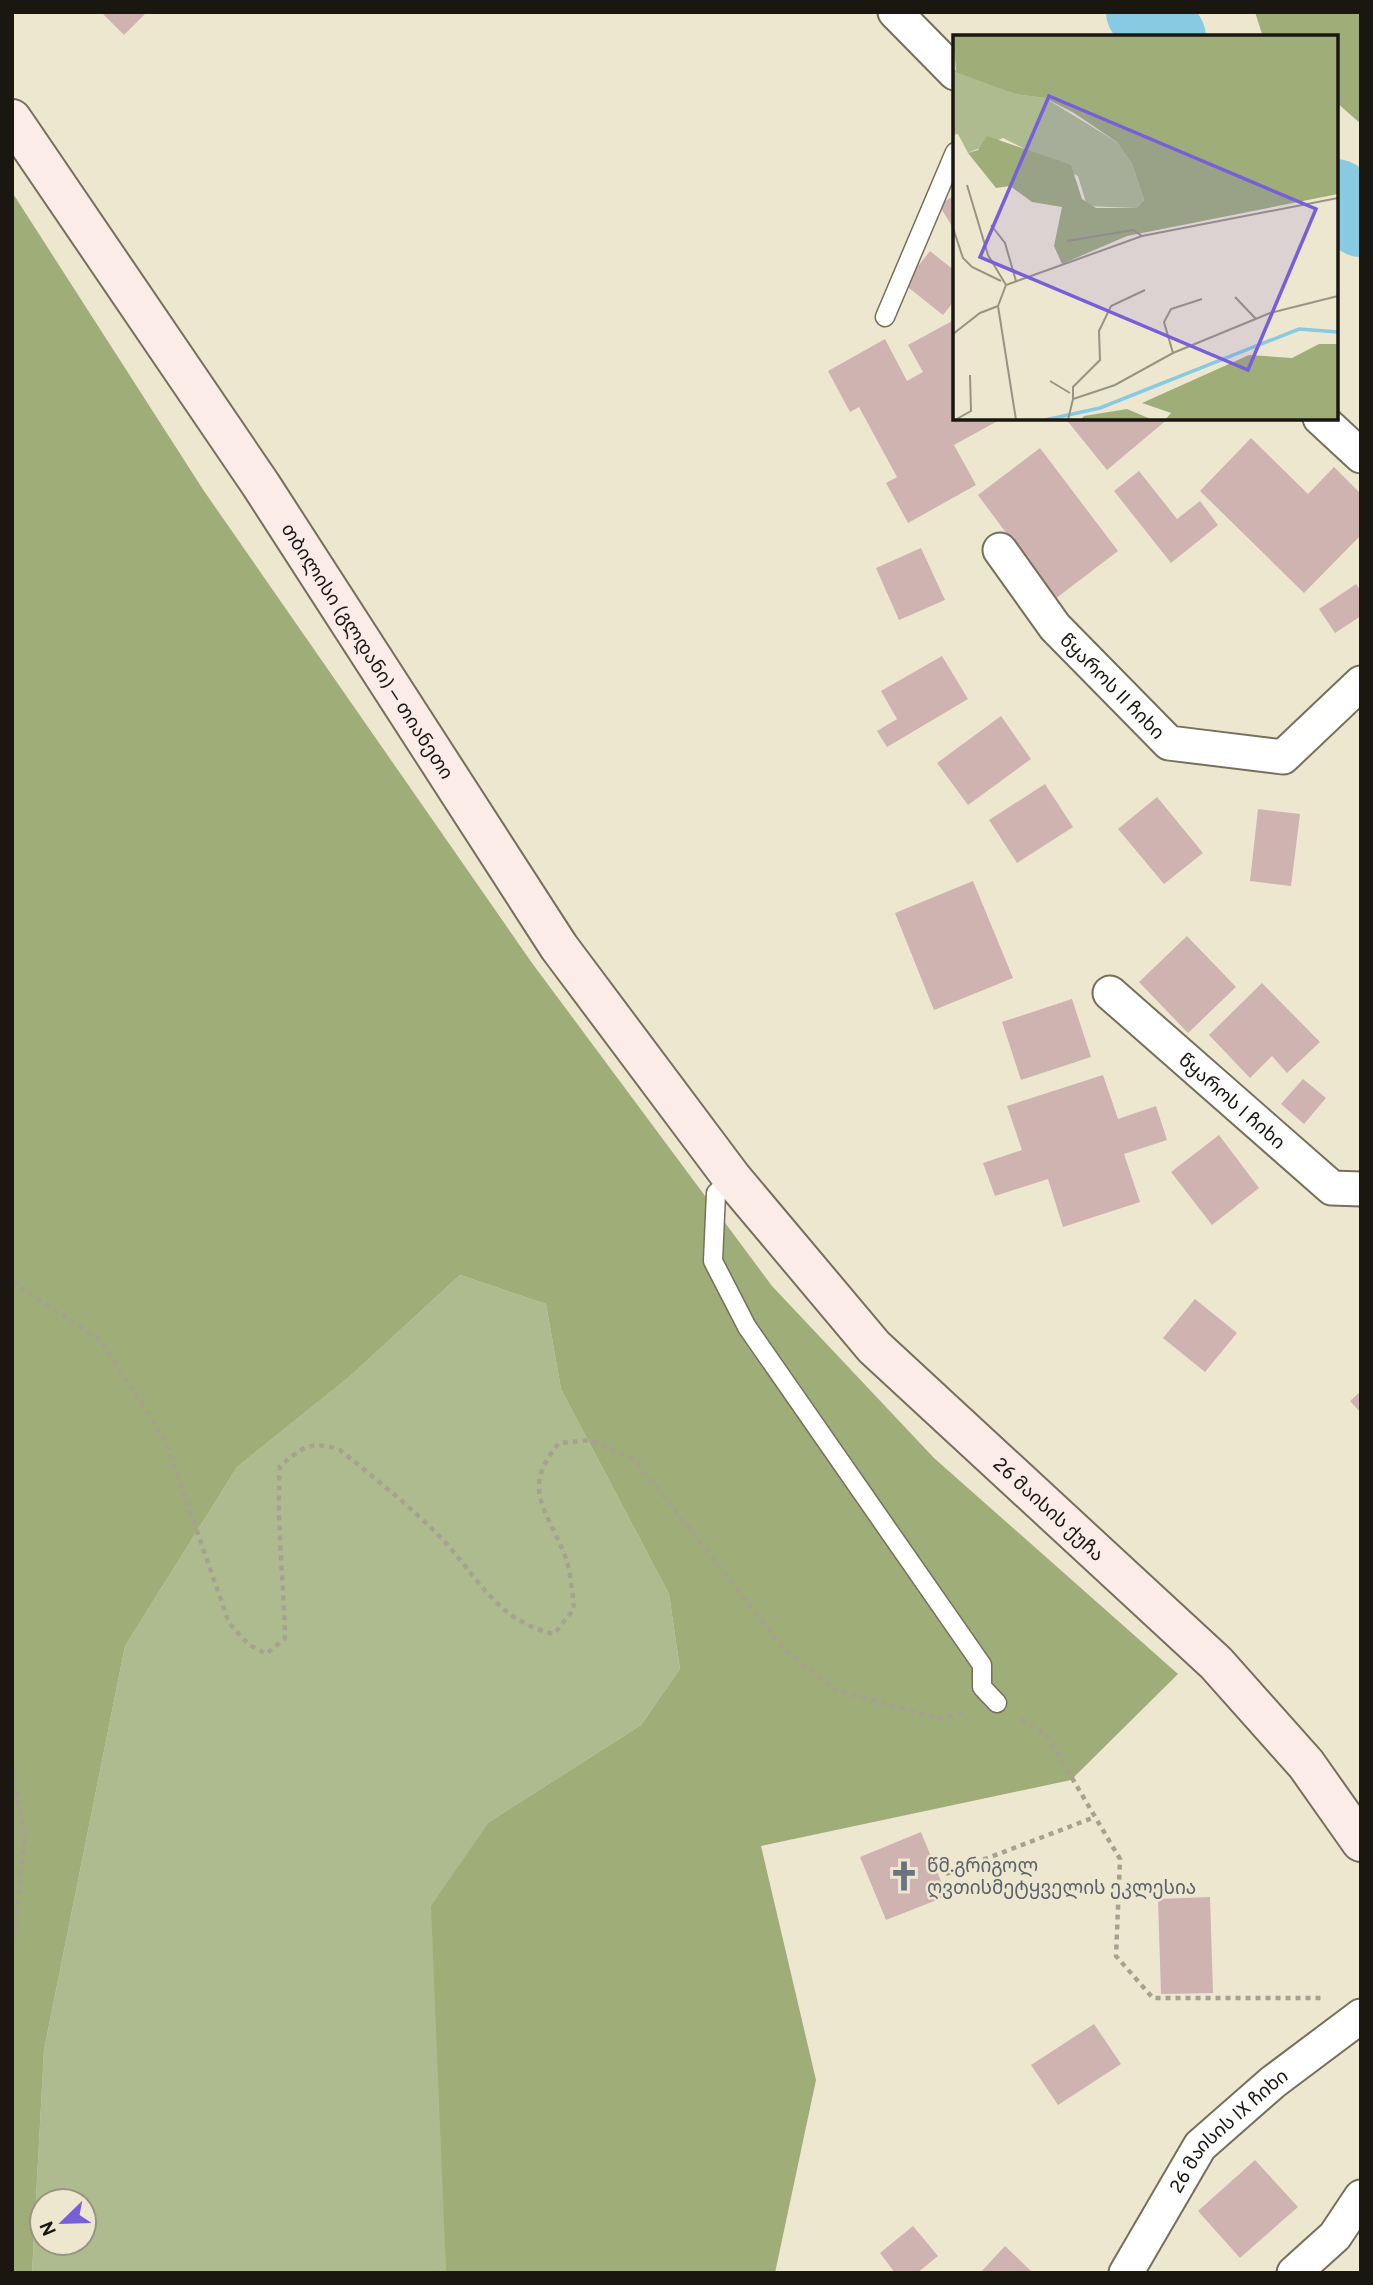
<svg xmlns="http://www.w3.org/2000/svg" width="1373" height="2285" font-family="Overpass,'Noto Sans Georgian',sans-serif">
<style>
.green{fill:#aebb8e;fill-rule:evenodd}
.forest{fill:#9fad79}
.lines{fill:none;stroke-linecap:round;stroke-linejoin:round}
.river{stroke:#88cae1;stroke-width:74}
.building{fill:#ceb3b1}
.service-casing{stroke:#756f5b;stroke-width:21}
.minor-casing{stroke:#756f5b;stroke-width:37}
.secondary-casing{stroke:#756f5b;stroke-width:42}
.path{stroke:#a7a290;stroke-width:4.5;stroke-dasharray:5 5;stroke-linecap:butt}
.service{stroke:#fff;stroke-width:18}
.minor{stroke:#fff;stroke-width:33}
.secondary{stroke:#fbece8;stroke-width:38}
.labels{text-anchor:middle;stroke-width:5;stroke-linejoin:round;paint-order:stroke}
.street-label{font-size:19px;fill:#19170f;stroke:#ede7d0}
.worship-label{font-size:19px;fill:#5b616d;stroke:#ede7d0;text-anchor:start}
.inset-river{fill:none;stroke:#88cae1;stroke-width:3.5}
.inset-road{fill:none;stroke:#989483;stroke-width:2}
.view{fill:#775fda;fill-opacity:0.15;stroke:#775fda;stroke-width:3.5}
.inset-edge{fill:none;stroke:#19170f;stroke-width:3.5}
</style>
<rect width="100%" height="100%" fill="#ede7d0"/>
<!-- green -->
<path class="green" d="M460,1275L546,1304L561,1389L669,1594L680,1669L641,1725L489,1822L445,2208L446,2273H32L44,2050L125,1646L237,1467L349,1377ZM42,2201H84V2243H42Z"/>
<!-- forest -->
<path class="forest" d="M1255,12H1361V124L1336,102V37H1263Z
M12,192L204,491L532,963L772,1286L934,1458L1178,1674L1071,1780L761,1846L816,2080L775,2273H446L431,1906L489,1822L641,1725L680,1669L669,1594L561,1389L546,1304L460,1275L349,1377L237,1467L125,1646L44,2050L32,2273H12Z"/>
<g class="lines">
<!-- river -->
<path class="river" d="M1143,12L1169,37
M1336,196L1361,220"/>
</g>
<!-- building -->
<path class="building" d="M101,12H143L145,14L124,35Z
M955,195V231L939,205Z
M930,251L955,271V300L943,315L904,284Z
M952,321L955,326V418H1003L954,445L976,485L908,523L886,483L897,477L859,407L850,412L828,371L885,339L907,381L923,372L908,345Z
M1065,418H1169L1107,470Z
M1251,438L1308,494L1334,467L1361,494V535L1304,593L1200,491Z
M1040,448L1118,551L1055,599L978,495Z
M1139,471L1177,519L1200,501L1218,525L1171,563L1114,491Z
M921,548L945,600L899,620L876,568Z
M1356,584L1361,591V616L1335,633L1319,609Z
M942,656L968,699L887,747L877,731L897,719L881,691Z
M1001,716L1031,759L968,805L937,763Z
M1045,784L1073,827L1017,863L989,820Z
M1157,797L1203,853L1164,884L1118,829Z
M1258,809L1300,814L1291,886L1250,881Z
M973,881L1013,978L934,1010L895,913Z
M1187,936L1236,987L1188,1033L1139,982Z
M1262,983L1320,1042L1287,1073L1272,1056L1250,1078L1209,1035Z
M1072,999L1091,1057L1021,1080L1002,1022Z
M1103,1075L1118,1119L1156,1106L1167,1140L1124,1154L1140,1202L1063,1227L1048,1179L995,1196L983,1163L1022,1150L1007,1106Z
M1303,1079L1326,1098L1304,1124L1281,1104Z
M1219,1135L1259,1188L1212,1225L1171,1172Z
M1195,1299L1237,1333L1205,1372L1163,1338Z
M1361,1391V1413L1350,1401Z
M921,1832L947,1896L886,1920L860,1857Z
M1210,1897L1213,1993L1161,1994L1158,1899Z
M1094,2024L1121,2064L1058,2105L1031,2065Z
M1255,2160L1298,2207L1240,2258L1198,2211Z
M913,2226L938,2256L917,2273H895L880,2253Z
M1005,2246L1033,2273H980Z"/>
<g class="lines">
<!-- service casing -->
<g class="service-casing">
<path id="service" d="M885,317L955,152
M732,1178L716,1193L713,1261L747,1327L982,1665V1687L997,1703"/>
</g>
<!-- minor casing -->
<g class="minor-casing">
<g id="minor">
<path d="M895,12L955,73"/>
<path d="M1320,418L1361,456"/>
<path id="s1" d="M1000,550L1055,627L1169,743L1283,757L1361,683"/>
<path id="s2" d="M1110,993L1332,1188L1361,1189"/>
<path id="s3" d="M1126,2273L1200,2146L1273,2082L1361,2016"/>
<path d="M1294,2273L1335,2236L1361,2197"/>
</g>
</g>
<!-- secondary casing -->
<g class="secondary-casing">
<g id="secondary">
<path id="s4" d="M12,119L261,485L559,947L732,1178L874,1347L1216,1663L1306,1764L1361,1842"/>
</g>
</g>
<!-- path -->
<path class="path" d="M12,1282L100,1340L165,1440L229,1623L248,1644L266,1654L285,1638C284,1580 276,1523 280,1466C303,1447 310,1440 340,1450C373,1477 408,1504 438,1535C478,1575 494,1620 554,1634L574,1609C572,1592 571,1572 565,1556C547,1509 520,1490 559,1443L590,1440L635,1460L786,1651L835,1690L941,1719L965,1711
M1021,1719L1046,1734L1120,1859L1116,1956L1153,1998H1321
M12,1771L25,1835L12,1957
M946,1874L1095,1817"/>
<!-- service -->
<use href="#service" class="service"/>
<!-- minor -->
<use href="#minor" class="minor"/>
<!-- secondary -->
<use href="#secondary" class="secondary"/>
</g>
<!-- icons -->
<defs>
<g id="church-bare" transform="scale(2.415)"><path d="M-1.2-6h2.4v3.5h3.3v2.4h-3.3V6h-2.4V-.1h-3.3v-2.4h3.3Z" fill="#6b7280" stroke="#ede7d0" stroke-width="2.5" paint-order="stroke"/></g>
</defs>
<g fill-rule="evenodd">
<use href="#church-bare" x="904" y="1876"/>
</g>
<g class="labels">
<!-- street labels -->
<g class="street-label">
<text dy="7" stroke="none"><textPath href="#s4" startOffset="640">თბილისი (გლდანი) — თიანეთი</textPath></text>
<text dy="7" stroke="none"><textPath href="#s1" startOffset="177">წყაროს II ჩიხი</textPath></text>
<text dy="7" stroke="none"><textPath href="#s2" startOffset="163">წყაროს I ჩიხი</textPath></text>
<text dy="7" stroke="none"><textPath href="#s4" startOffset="1740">26 მაისის ქუჩა</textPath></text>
<text dy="7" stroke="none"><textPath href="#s3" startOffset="177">26 მაისის IX ჩიხი</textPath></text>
</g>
<!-- worship labels -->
<g class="worship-label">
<text x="927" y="1872">წმ.გრიგოლ<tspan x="927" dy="22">ღვთისმეტყველის ეკლესია</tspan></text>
</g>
</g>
<!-- overview -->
<g transform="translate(953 35)">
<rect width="385" height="385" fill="#ede7d0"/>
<path d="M0,34L62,59L92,63L164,107L179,129L191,165L183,173L134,171L125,141L50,103L15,118L5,99L0,100Z" fill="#aebb8e"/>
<path d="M0,0H385V159L174,201L109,229L101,211L109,172L79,167L57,151L43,153L15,118L25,115L34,101L118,130L129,164L143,173H183L191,165L179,129L164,107L121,78L92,63L62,59L3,37ZM366,309H385V385H212L218,378L189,368L296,320L339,323ZM174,374L200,385H127L131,381Z" fill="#9fad79"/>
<path class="inset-river" d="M92,385L147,373L346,294L385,297"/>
<path class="inset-road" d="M14,150L35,220L53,250M38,190L52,208L63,246M0,193L10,223L19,232L48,246M114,206L180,195L189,201M282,262L303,284M0,299L27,278L45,271M220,318L211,287L218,274L249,264M97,346L117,358M120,364V352L147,325L146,296L158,271L192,255M2,385L18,376L17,340M63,385L45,271L53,250L189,201L385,163M115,385L120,364L162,350L220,318L317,278L385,261"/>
<path class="view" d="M96,61L363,174L295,335L27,222Z"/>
<rect width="385" height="385" class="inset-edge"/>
</g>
<!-- border -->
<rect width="1373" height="2285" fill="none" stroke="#19170f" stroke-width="28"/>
<!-- north arrow -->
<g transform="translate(63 2222) rotate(247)"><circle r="33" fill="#ede7d0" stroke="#989483" stroke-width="2"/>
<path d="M0-5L12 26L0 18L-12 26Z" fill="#775fda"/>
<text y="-10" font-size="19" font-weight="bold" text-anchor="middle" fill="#19170f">N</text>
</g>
</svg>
